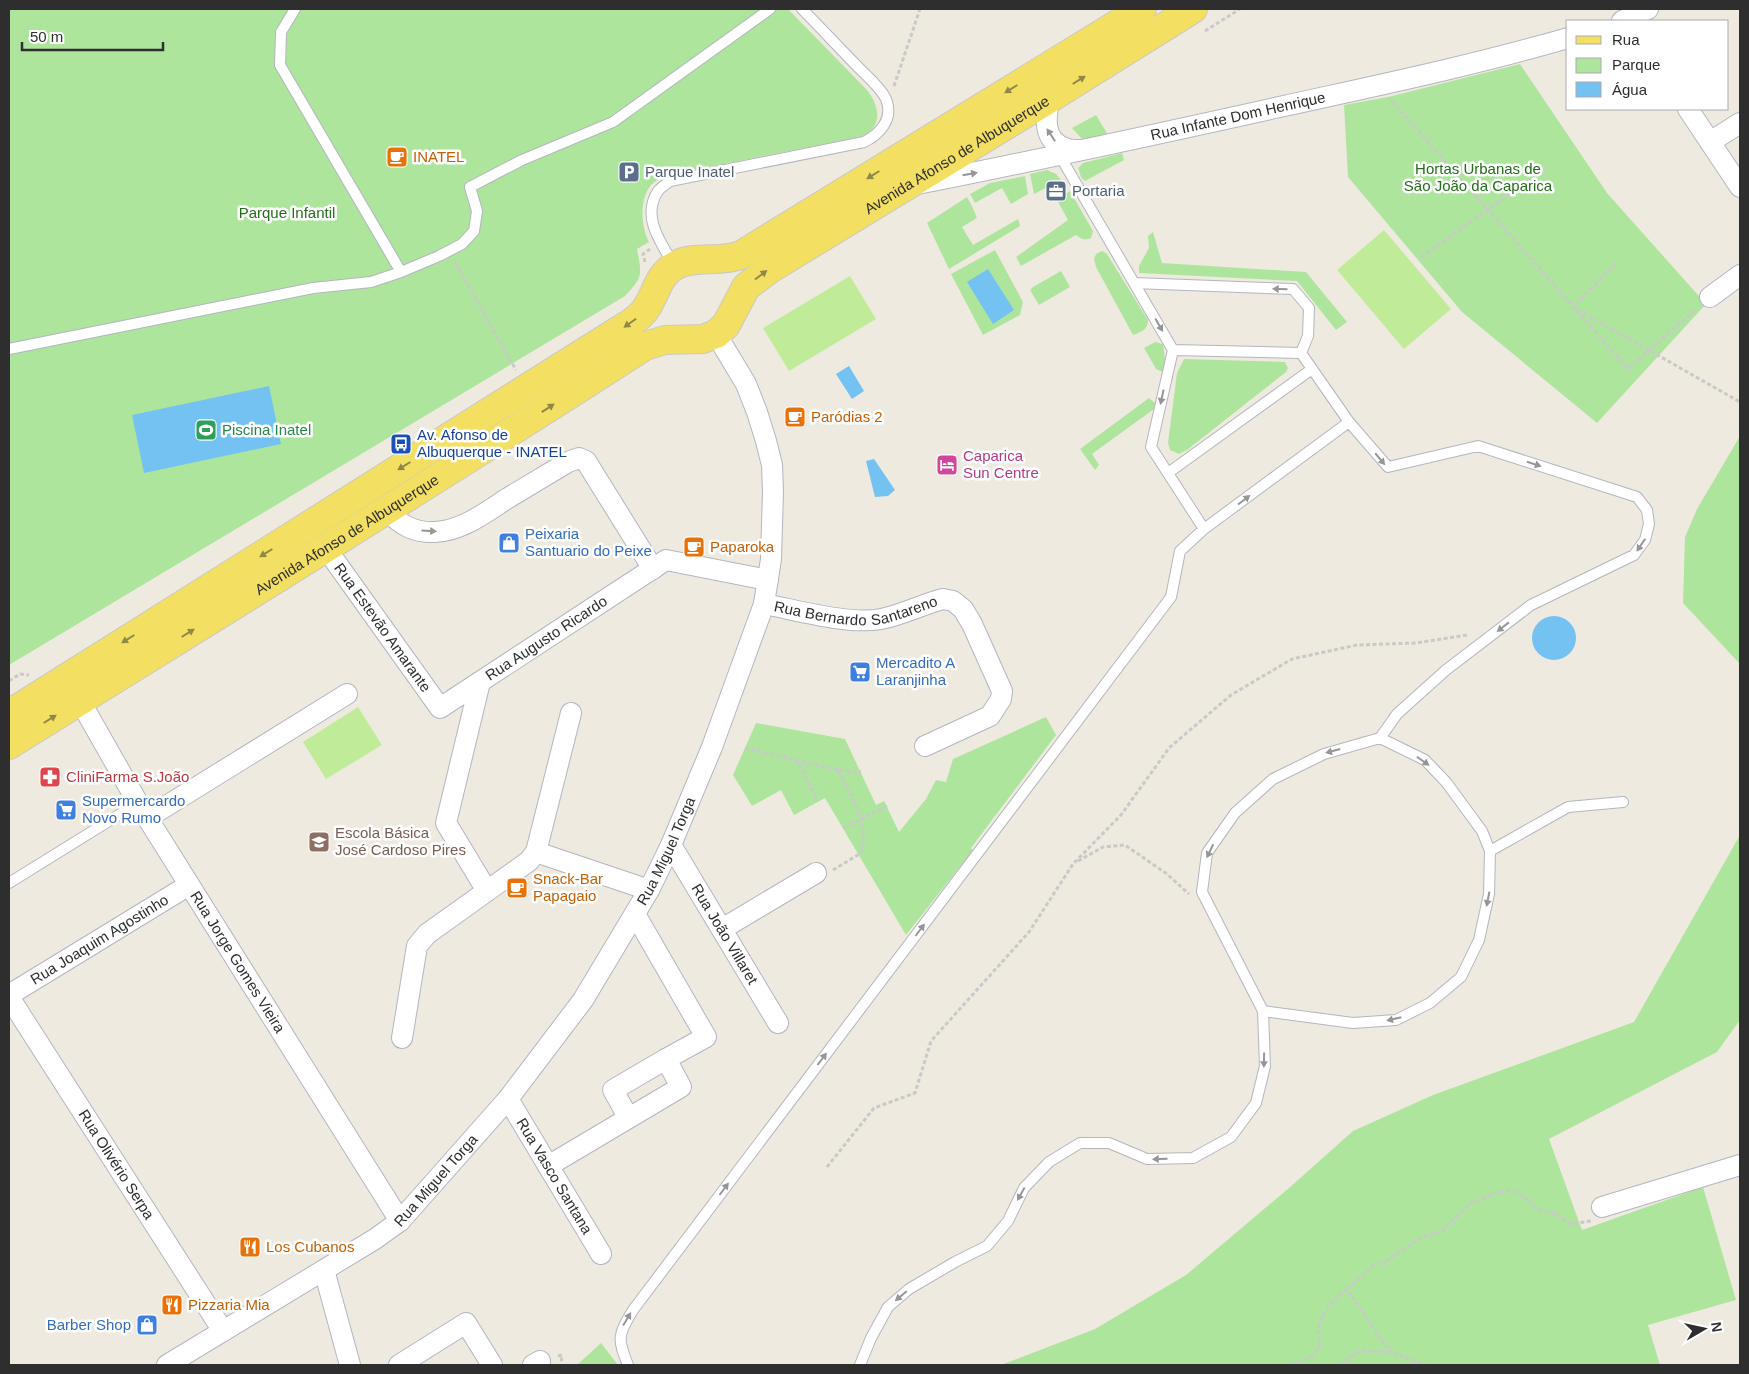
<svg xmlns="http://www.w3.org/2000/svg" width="1749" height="1374" font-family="Arial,sans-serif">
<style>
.green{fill:#aee59d}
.pitch{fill:#c0ec99}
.water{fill:#74c2f1}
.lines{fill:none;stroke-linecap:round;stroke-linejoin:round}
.lane-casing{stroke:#b4b5c1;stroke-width:12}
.street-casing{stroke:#b4b5c1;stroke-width:22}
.primary-casing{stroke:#c9c9c9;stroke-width:30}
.path{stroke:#c9c9c9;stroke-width:3;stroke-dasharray:4 2.5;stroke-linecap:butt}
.lane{stroke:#fff;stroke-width:10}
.street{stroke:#fff;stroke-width:20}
.primary{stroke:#f3e062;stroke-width:28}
.oneway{fill:#908748}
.oneway2{fill:#969696}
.labels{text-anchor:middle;stroke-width:5;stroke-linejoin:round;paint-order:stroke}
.street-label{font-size:15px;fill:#2e2e2e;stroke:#fff}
.food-label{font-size:15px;fill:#c56008;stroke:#fff;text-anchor:start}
.park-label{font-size:15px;fill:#236e1a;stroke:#fff}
.service-label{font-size:15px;fill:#4e5e75;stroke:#fff;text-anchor:start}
.leisure-label{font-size:15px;fill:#27864d;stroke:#fff;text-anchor:start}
.transit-label{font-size:15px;fill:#164399;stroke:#fff;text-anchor:start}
.hotel-label{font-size:15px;fill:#b23c85;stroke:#fff;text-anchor:start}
.shop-label{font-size:15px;fill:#366cbe;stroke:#fff;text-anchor:start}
.health-label{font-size:15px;fill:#be3a42;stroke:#fff;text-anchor:start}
.education-label{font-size:15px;fill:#785e54;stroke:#fff;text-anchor:start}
</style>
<rect width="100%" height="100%" fill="#efeae0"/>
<!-- green -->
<path class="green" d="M9,9H788L867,90C879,106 883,123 865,136L668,175C663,177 656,180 651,185C639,200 641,226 649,242L637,249C642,275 643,277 625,296L9,665Z
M1520,64L1607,193L1706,304L1597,423L1462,312L1348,177L1344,105L1388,97Z
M1096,115L1108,135L1082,139L1072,128Z
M1122,153L1124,160L1085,181L1081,177L1078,168L1083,163Z
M1047,170L1056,174L1061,180L1034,194L1030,174Z
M1025,176L1028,194L1011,204L1002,188L975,203L970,194L990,183Z
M1070,191L1093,231L1091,238C1084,241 1081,239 1076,235L1021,266L1016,257L1068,220L1057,200Z
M967,197L972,206L977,218L962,227L973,245L1018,219L1020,226L949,269L927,223Z
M1153,232L1162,263L1306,272L1347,322L1336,330L1297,281L1139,273V266L1149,248L1148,236Z
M995,250L1023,302L1020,315L983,335L951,274Z
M1102,251L1107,254L1148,320C1148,330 1141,332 1133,335L1096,267L1094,259L1096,254Z
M1061,271L1070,287L1039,305L1030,290L1033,287Z
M1155,342L1163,344L1166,368L1163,372L1156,369L1144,348Z
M1184,359L1285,362L1288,368L1286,372L1187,450L1179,454L1170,450L1168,443L1177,373Z
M1149,398L1155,403L1154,409L1092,454L1099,465L1095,470L1080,449Z
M1740,436V664L1683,603L1685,537L1697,509Z
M1046,717L1056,735L971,848L973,850L906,935L825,798L794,815L781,790L752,806L733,775L756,723L845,739L876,805L884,801L899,832L926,799L936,780L946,782L953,759Z
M1740,835V1020L1717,1052L1549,1139L1582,1230L1703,1187L1736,1300L1648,1325L1660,1365H1001L1095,1329L1186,1275L1289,1188L1353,1131L1433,1095L1634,1022Z
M601,1343L618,1365H577Z"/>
<!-- pitch -->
<path class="pitch" d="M1384,230L1451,309L1404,349L1337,270Z
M850,276L876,319L789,371L763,328Z
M358,707L382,745L326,779L303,742Z"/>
<!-- water -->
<path class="water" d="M988,269L1014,310L993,324L967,282Z
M849,366L864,391L852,399L836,374Z
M269,386L281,444L144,473L132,415Z
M874,459L895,490L888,496L875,497L866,461Z
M1532 638a22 22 0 1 1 44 0a22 22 0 1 1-44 0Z"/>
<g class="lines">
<!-- lane casing -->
<g class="lane-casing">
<path id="lane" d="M295,9L281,32L280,65L401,272
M1060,156L1173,350L1301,353
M674,265C661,243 641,217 658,191C661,187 667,184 670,181L864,142C880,134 894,119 886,99C881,88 869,78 861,70C841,50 822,29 802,9
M1134,283L1293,289L1309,308L1308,336L1301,353
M9,349L313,288L371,282L401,272L439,256L462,244L474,231L477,211L470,187L522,160L613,122L770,9
M1173,350L1151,447L1204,529
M1168,473L1312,369
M1490,851L1568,807L1623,802
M9,883L138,803
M1263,1011L1353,1023L1396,1020L1430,1003L1461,977L1479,940L1489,894L1490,851L1482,831L1446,782L1425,760L1380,738
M628,1365C617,1338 618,1335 633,1310L1171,597L1180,551L1204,529L1349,422
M860,1365L871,1338L888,1307L909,1289L955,1262L987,1246L1008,1221L1024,1188L1049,1162L1080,1143H1109L1147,1159L1193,1158L1231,1137L1256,1103L1265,1066L1263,1011L1202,892L1207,853L1235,813L1273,779L1324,754L1380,738L1397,714L1446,670L1531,605L1634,555L1645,540L1649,524L1647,510L1637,497L1478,446L1388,467L1349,422L1301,353"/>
</g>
<!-- street casing -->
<g class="street-casing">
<g id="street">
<path d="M1622,21L1648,9"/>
<path d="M1049,99C1046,117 1042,140 1065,148C1069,150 1076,150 1081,150"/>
<path d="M1688,109L1740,187"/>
<path d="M1710,142L1740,123"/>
<path id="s1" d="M917,184C1040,160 1162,133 1284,106C1379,85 1475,65 1568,38"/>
<path d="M1710,297L1740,275"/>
<path d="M387,511C401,525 414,533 435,532C462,531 486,512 508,498C528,486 548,474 568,462L579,458L586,461L589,466L653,569"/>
<path id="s2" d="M325,547L440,708L666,560L768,580"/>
<path id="s3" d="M764,604C797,610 849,625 881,619C902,615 923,604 943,599L953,601L963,609L972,624L1002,691L1001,699L990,716L925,746"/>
<path d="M480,682L446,823L487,891"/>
<path id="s4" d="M80,701L138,803L400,1221"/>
<path d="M147,818L347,694"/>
<path id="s5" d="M671,845L778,1023"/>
<path d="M536,852L571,713"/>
<path d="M635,914L706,1037L666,1059"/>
<path d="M722,929L816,873"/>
<path id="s6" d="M9,995L189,885"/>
<path id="s7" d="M9,997L223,1331"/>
<path d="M402,1038L417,946L427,934L529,861L536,852L649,890"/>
<path id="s8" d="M508,1099L601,1254"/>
<path d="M548,1166L681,1087L666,1059L613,1090L628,1117"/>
<path d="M1602,1207L1740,1165"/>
<path d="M324,1270L350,1365"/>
<path id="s9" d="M167,1365L375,1239L400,1221L508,1099L583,1000L649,890L671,845L712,747L764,604L771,559L773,492L772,465L766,441L757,412L746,384L716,334"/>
<path d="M399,1365L466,1323L492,1365"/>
<path d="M533,1365L540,1361"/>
</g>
</g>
<!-- primary casing -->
<g class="primary-casing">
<g id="primary">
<path d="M9,714L621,329C630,324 639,318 645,310C656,295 658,274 676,265C695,255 720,263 741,255L1142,9"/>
<path id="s10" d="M9,745C221,613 435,482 645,346L665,340L703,339L716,334L726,325L746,287L770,269L1049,99L1193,9"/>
</g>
</g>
<!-- path -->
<path class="path" d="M1205,31L1240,9
M894,86L920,9
M1392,101L1628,369L1696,309
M1421,257L1545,169
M455,262L516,370
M645,262L643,254L650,249
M1615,264L1573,307L1740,402
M9,681L20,674L29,675
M745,748L838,770L861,772
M796,759L817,799
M843,828L887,806
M1078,861L1103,847L1125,845L1167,874L1189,894
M833,870L861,853C869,819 852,799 838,770
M827,1167L874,1108L915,1093L931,1041L1029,932L1073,864L1121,815L1169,748L1231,695L1292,659L1357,645L1416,643L1467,635
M1380,1265L1422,1237L1442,1231L1471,1203L1499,1192L1512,1190L1528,1200L1538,1210L1558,1215L1570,1224L1591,1221
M1347,1289C1358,1281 1366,1271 1377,1262
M558,1356L562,1355L561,1365
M1293,1365C1300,1358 1312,1360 1316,1352C1323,1341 1316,1335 1319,1325C1323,1310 1335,1300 1347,1289L1390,1352
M1340,1365L1359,1351L1390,1352L1426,1365"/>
<!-- lane -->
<use href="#lane" class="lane"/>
<!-- street -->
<use href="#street" class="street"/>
<!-- primary -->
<use href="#primary" class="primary"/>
</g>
<!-- one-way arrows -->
<defs><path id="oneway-solid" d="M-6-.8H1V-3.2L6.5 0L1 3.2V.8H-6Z" transform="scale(1.25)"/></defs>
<g class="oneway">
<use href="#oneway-solid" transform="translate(1079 80) rotate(-32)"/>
<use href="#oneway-solid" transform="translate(1011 89) rotate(148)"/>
<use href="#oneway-solid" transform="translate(873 175) rotate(148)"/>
<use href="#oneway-solid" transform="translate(761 275) rotate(-37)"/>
<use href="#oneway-solid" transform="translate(630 323) rotate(145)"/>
<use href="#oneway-solid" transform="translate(548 408) rotate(-33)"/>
<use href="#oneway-solid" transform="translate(404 466) rotate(148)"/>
<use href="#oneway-solid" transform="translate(266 553) rotate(148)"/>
<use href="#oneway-solid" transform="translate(188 633) rotate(-32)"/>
<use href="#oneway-solid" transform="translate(128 639) rotate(148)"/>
<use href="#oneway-solid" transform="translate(50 719) rotate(-32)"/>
</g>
<g class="oneway2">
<use href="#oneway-solid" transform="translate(1051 135) rotate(-123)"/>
<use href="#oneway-solid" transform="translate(970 174) rotate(-10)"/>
<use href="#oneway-solid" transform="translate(1280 289) rotate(-178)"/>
<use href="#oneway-solid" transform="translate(1159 325) rotate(60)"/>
<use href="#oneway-solid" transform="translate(1162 397) rotate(102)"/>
<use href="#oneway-solid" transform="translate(1380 459) rotate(50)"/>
<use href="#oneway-solid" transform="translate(1534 464) rotate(18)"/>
<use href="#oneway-solid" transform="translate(1244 500) rotate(-37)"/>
<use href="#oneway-solid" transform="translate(429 531) rotate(3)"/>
<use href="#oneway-solid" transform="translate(1641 545) rotate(124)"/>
<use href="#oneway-solid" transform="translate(1503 627) rotate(142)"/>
<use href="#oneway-solid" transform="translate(1333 751) rotate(165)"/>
<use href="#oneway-solid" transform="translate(1423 761) rotate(35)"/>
<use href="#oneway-solid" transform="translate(1210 851) rotate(116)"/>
<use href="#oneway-solid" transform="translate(1488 899) rotate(101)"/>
<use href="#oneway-solid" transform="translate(920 930) rotate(-53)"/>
<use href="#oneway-solid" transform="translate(1394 1019) rotate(167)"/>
<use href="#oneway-solid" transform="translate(822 1059) rotate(-53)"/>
<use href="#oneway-solid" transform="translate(1264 1060) rotate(91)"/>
<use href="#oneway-solid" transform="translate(1160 1159) rotate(179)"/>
<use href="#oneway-solid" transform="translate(724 1189) rotate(-53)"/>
<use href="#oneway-solid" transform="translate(1021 1194) rotate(119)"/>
<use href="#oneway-solid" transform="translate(901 1296) rotate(140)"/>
<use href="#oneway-solid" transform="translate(627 1319) rotate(-59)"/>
</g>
<!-- icons -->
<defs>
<g id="cafe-square" transform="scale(1.125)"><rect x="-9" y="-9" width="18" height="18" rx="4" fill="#e8710a" stroke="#fff"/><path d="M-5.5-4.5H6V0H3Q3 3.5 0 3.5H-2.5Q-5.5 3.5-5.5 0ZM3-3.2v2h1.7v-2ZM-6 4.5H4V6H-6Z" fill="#fff"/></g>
<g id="parking-square" transform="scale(1.125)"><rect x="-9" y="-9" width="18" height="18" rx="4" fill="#5c6f8a" stroke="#fff"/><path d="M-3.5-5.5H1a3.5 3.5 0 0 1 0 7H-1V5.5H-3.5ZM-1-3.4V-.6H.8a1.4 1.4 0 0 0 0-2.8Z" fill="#fff"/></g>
<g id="office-square" transform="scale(1.125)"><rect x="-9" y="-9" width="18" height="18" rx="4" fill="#5c6f8a" stroke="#fff"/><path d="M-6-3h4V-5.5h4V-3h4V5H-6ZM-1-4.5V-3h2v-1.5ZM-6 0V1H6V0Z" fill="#fff"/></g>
<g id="stadium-square" transform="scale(1.125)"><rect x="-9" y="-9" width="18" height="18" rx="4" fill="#2e9e5b" stroke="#fff"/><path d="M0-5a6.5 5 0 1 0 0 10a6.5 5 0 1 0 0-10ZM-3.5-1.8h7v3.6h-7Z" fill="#fff"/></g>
<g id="bus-square" transform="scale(1.125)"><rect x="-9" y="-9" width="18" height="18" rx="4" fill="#1a4fb4" stroke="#fff"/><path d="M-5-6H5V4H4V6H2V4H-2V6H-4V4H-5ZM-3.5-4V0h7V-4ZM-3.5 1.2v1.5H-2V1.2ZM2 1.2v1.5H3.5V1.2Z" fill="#fff"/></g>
<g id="hotel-square" transform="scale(1.125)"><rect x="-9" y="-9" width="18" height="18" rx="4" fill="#d1479c" stroke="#fff"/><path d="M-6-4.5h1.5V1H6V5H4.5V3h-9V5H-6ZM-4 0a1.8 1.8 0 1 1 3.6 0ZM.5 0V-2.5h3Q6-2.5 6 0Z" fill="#fff"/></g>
<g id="shop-square" transform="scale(1.125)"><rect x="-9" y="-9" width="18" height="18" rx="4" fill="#3f7fe0" stroke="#fff"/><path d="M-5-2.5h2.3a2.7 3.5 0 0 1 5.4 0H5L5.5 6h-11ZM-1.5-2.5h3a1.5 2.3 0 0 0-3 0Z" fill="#fff"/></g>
<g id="supermarket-square" transform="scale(1.125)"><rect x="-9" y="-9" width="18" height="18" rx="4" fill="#3f7fe0" stroke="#fff"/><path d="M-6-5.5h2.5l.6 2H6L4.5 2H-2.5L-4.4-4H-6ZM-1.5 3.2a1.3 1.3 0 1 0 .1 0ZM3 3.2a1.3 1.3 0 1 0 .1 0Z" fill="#fff"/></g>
<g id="pharmacy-square" transform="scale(1.125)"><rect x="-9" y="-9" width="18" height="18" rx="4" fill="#e0444e" stroke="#fff"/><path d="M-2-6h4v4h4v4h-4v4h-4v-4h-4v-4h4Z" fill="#fff"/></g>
<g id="school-square" transform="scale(1.125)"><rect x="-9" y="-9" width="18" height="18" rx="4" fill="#8d6e63" stroke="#fff"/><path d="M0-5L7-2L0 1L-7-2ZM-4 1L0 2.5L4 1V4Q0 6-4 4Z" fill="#fff"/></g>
<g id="restaurant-square" transform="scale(1.125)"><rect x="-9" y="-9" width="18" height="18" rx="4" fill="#e8710a" stroke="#fff"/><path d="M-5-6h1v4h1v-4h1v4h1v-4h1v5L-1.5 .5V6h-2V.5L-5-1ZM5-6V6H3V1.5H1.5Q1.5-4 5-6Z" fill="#fff"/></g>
</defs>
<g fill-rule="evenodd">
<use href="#cafe-square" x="397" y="157"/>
<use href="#parking-square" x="629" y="172"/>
<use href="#office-square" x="1056" y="191"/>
<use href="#cafe-square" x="795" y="417"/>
<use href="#stadium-square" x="206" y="430"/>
<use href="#bus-square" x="401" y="444"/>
<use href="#hotel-square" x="947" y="465"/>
<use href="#shop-square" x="509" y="543"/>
<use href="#cafe-square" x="694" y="547"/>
<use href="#supermarket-square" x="860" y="672"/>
<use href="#pharmacy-square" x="50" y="777"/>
<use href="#supermarket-square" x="66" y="810"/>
<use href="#school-square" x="319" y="842"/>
<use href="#cafe-square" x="517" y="888"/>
<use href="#restaurant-square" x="250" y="1247"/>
<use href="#restaurant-square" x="172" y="1305"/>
<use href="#shop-square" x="147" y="1325"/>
</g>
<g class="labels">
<!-- street labels -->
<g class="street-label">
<text dy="5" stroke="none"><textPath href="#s1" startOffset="328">Rua Infante Dom Henrique</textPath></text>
<text dy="5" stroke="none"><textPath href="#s10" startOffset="1129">Avenida Afonso de Albuquerque</textPath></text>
<text dy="5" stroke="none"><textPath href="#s10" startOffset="398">Avenida Afonso de Albuquerque</textPath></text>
<text dy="5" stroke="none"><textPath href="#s3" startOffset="94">Rua Bernardo Santareno</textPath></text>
<text dy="5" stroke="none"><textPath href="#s2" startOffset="99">Rua Estevão Amarante</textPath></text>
<text dy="5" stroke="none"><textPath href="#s2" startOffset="325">Rua Augusto Ricardo</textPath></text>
<text dy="5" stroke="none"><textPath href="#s9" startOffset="732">Rua Miguel Torga</textPath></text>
<text dy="5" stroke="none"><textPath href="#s5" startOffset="104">Rua João Villaret</textPath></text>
<text dy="5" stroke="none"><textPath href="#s6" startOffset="106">Rua Joaquim Agostinho</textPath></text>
<text dy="5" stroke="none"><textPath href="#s4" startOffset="305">Rua Jorge Gomes Vieira</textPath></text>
<text dy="5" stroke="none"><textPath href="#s7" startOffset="199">Rua Olivério Serpa</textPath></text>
<text dy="5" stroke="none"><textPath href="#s8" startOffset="90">Rua Vasco Santana</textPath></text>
<text dy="5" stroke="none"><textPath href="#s9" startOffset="328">Rua Miguel Torga</textPath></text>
</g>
<!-- food labels -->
<g class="food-label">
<text x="413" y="162">INATEL</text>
<text x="811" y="422">Paródias 2</text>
<text x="710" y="552">Paparoka</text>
<text x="533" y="884">Snack-Bar<tspan x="533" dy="17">Papagaio</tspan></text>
<text x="266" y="1252">Los Cubanos</text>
<text x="188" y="1310">Pizzaria Mia</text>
</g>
<!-- park labels -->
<g class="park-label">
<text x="1478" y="174">Hortas Urbanas de<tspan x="1478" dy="17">São João da Caparica</tspan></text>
<text x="287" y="218">Parque Infantil</text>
</g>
<!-- service labels -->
<g class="service-label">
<text x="645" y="177">Parque Inatel</text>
<text x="1072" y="196">Portaria</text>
</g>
<!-- leisure labels -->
<g class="leisure-label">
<text x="222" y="435">Piscina Inatel</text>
</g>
<!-- transit labels -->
<g class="transit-label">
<text x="417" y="440">Av. Afonso de<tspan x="417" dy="17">Albuquerque - INATEL</tspan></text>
</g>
<!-- hotel labels -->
<g class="hotel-label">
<text x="963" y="461">Caparica<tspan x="963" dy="17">Sun Centre</tspan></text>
</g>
<!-- shop labels -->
<g class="shop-label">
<text x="525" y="539">Peixaria<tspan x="525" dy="17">Santuario do Peixe</tspan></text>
<text x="876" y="668">Mercadito A<tspan x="876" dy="17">Laranjinha</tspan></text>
<text x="82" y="806">Supermercardo<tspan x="82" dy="17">Novo Rumo</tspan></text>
<text x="131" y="1330" text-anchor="end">Barber Shop</text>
</g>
<!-- health labels -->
<g class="health-label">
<text x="66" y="782">CliniFarma S.João</text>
</g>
<!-- education labels -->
<g class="education-label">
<text x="335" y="838">Escola Básica<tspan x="335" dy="17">José Cardoso Pires</tspan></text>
</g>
</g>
<!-- border -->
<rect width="1749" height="1374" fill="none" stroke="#2e2e2e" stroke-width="20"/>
<!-- legend -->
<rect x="1566" y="20" width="162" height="90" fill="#ffffff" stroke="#ababab"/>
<rect x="1576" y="36" width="25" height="8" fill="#f3e062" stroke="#ababab"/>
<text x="1612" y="45" font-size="15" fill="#2e2e2e">Rua</text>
<rect x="1576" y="58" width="25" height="15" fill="#aee59d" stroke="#ababab"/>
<text x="1612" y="70" font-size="15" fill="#2e2e2e">Parque</text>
<rect x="1576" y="82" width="25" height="15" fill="#74c2f1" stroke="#ababab"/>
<text x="1612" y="95" font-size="15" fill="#2e2e2e">Água</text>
<!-- north arrow -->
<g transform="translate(1704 1329) rotate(81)" stroke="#ffffff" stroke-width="4" paint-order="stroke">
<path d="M0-4L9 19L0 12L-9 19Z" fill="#2e2e2e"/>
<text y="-8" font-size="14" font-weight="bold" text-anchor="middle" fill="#2e2e2e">N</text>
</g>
<!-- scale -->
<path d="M22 42v8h141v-8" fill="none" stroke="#2e2e2e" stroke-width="2.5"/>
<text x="30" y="42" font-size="15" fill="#2e2e2e" stroke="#ffffff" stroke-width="4" paint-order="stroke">50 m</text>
</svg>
